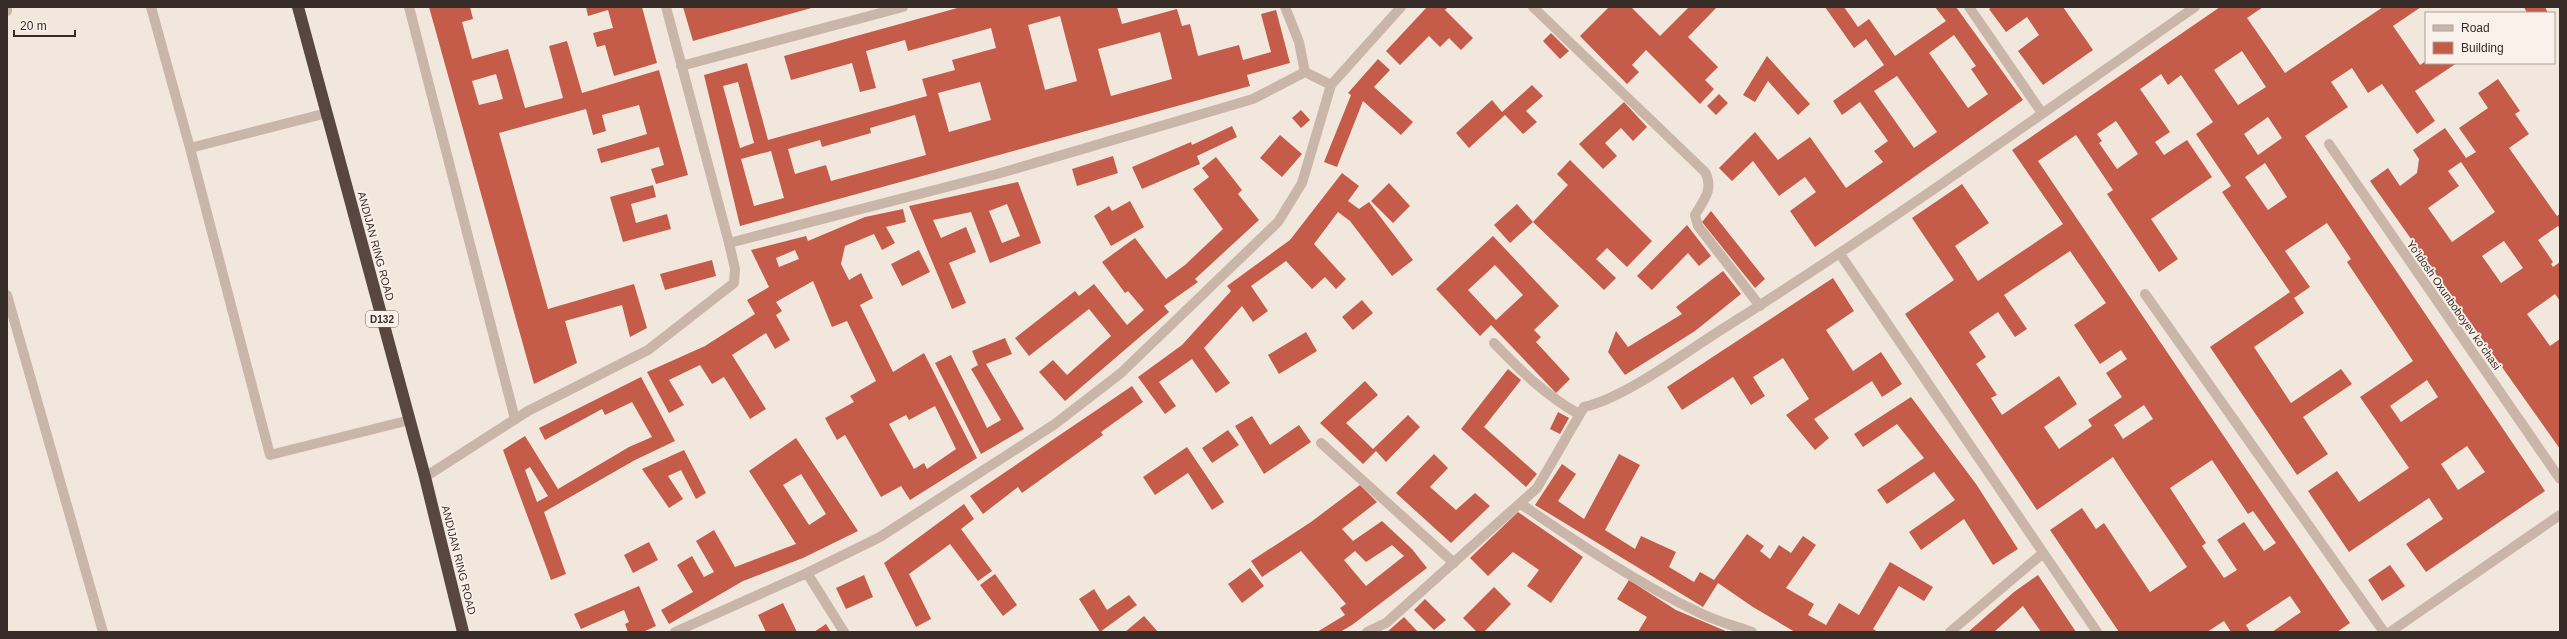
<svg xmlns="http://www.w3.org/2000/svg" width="2567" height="639" font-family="Arial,sans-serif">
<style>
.building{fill:#c45c49;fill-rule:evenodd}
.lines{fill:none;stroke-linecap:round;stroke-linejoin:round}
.lane{stroke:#cab6a9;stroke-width:10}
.street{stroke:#cab6a9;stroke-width:10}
.highway{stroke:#584640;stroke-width:12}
.labels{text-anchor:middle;stroke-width:3.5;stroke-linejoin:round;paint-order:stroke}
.shield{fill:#faf1ea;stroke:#726763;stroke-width:1}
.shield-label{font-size:10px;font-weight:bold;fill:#382c29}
.street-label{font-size:11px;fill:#382c29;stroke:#faf1ea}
</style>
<rect width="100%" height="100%" fill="#f2e7dd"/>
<!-- building -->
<path class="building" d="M429,7H470L473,19L462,22L472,59L508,49L525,108L563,98L549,46L567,41L582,93L659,70L688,175L656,184L651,169L664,165L659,147L601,163L597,149L647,134L639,105L602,115L606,131L593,135L586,109L499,133L548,309L634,284L647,328L630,337L622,305L565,321L577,363L534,384ZM496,74L503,99L479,105L472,81Z
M586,7H642L657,63L614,76L605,45L597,47L593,33L613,28L608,10L588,16Z
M683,7H815L693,41Z
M961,7H1117L1122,24L1177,9L1182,26L1190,24L1198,56L1239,45L1243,60L1271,52L1261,14L1276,10L1290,63L1247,75L1250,86L740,226L704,75L747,63L768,140L927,96L922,79L955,70L952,60L996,48L991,28L908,51L905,40L866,51L876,88L860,92L852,63L791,80L784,56ZM1060,16L1077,81L1045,90L1028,25ZM1160,32L1172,79L1111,96L1098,49ZM738,82L754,143L740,148L723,86ZM980,82L991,120L949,132L938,93ZM915,115L926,155L831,181L826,165L795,174L788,149L820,140L822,147L871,133L870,128ZM771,151L784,198L754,206L741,159Z
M1427,7H1448L1445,10L1473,38L1461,50L1449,38L1440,47L1429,36L1400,65L1386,51Z
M1609,7H1631L1660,36L1689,7H1717L1688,37L1718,67L1705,80L1714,89L1700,104L1646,50L1632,65L1639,72L1627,84L1580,36Z
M1825,7H1844L1858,27L1869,19L1895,56L1946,21L1935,7H1956L2023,100L1815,247L1790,211L1816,192L1805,177L1779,196L1753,161L1732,181L1719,168L1755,132L1778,160L1810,137L1846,188L1883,162L1874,151L1888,141L1860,102L1842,115L1833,101L1884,65L1866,39L1854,48ZM1954,35L1976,66L1971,69L1988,94L1968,108L1929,53ZM1897,76L1937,132L1914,148L1874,91Z
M1992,7H2063L2093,50L2043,85L2018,51L2039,35L2027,17L2006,32L1989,9Z
M2220,7H2263L2247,18L2285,73L2383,7H2421L2393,26L2420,65L2426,61V63H2457L2415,91L2435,121L2417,134L2382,84L2368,93L2352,68L2331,82L2348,107L2305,136L2545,491L2426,572L2406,544L2443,519L2429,498L2349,552L2308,491L2337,471L2359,502L2409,468L2360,397L2413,361L2347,262L2351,259L2327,223L2285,251L2310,287L2294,298L2304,313L2254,347L2291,403L2341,369L2352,384L2303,417L2328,454L2297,475L2210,347L2290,292L2222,192L2231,186L2196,134L2213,122L2181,75L2168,85L2161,74L2140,89L2170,132L2155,142L2164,155L2187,140L2212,177L2151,219L2178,259L2159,272L2107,194L2113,190L2076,135L2038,161L2350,623L2337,632H2272L2301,612L2290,596L2246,625L2250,632H2231L2224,621L2207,632H2119L2050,530L2082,508L2096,529L2104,523L2150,592L2187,567L2124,474L2113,457L2037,510L1905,314L1954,280L1912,218L1962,184L1989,223L1955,246L1978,281L2063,224L2012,150ZM2242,51L2266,87L2238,105L2214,70ZM2268,117L2282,138L2258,155L2244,134ZM2116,121L2138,154L2117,169L2099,143L2102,141L2097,134ZM2265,163L2287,197L2268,210L2245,177ZM2070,251L2106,303L2074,325L2100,364L2121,350L2127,359L2106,373L2122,397L2088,420L2092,426L2059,449L2044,427L2077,404L2059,376L2002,415L1991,398L1997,395L1976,364L1986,357L1969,332L1998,312L2015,337L2027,329L2004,295ZM2427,380L2438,397L2401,422L2390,406ZM2144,405L2153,419L2123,439L2114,425ZM2467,446L2485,472L2458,490L2441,464ZM2212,460L2248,514L2253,511L2276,543L2264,551L2244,522L2217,540L2237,570L2224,578L2202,546L2206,543L2170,488Z
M2524,7H2545L2548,13H2527Z
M1551,33L1569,51L1560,59L1543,41Z
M1767,56L1810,104L1798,115L1768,81L1755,102L1743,95Z
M1378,59L1390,70L1374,87L1413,122L1401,135L1363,101L1337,167L1324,162L1351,95L1348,93Z
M2498,79L2520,111L2515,114L2529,134L2509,148L2557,216L2560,214V229L2558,226L2538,240L2553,262L2551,264L2553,267L2560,262V301L2555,294L2527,314L2550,346L2560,339V449L2370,181L2388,168L2400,186L2417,173L2419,159L2413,150L2445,128L2466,158L2476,152L2459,128L2488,108L2478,93ZM2461,162L2495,212L2452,242L2428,208L2459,186L2448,171ZM2504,241L2523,268L2501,283L2482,256Z
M1532,85L1543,96L1526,111L1537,122L1523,134L1505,115L1469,148L1456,133L1492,100L1502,112Z
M1719,94L1728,103L1716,115L1707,106Z
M1624,102L1647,127L1633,141L1621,128L1605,143L1617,156L1603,169L1579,144Z
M1301,110L1310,120L1301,128L1292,118Z
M1232,126L1237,137L1197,156L1200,164L1142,189L1132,167L1191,142L1192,145Z
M1280,135L1302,154L1282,177L1260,158Z
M1113,156L1118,173L1077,186L1072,169Z
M1216,157L1242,190L1238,194L1259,220L1195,279L1198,282L1164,306L1169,312L1065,401L1039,372L1053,360L1067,375L1111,336L1089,309L1029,356L1015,338L1075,291L1079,296L1094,284L1127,325L1144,310L1128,291L1125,293L1102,262L1135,238L1166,279L1185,265L1223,229L1193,189L1209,177L1202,168Z
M1570,160L1652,241L1627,267L1607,248L1596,259L1616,278L1604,290L1533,222L1510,243L1494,225L1517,204L1533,222L1568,185L1557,174Z
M1342,173L1359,186L1348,201L1359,209L1369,202L1413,260L1392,276L1350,221L1338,212L1314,244L1346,279L1336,289L1325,277L1312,289L1286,261L1251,286L1268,311L1253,322L1242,306L1204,348L1230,383L1216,393L1192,359L1159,382L1176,406L1165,414L1138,377L1182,345L1231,291L1227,286L1290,240Z
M1018,182L1041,243L990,263L971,212L933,220L941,238L966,227L976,252L949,263L966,303L952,309L909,206ZM1007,204L1020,236L1002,243L989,211Z
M1389,183L1410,206L1393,223L1371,201Z
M653,185L656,197L631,204L636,223L667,214L671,229L623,242L610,197Z
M1130,201L1144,227L1111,246L1094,216L1109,206L1112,211Z
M903,209L906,222L886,227L895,243L882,250L874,234L845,246L841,264L849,280L861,273L873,298L860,305L893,372L924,353L977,458L910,500L901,486L881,497L845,435L837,440L825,418L854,402L850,396L876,381L847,321L832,327L813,281L776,302L782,311L776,315L790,340L775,349L766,333L732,355L766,409L750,419L724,377L712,384L700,365L669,380L684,405L669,413L647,372L705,346L755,314L747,300L769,287L751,250L806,236L808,241L865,217ZM795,250L799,259L779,267L776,258ZM935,406L956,449L927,469L924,463L914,469L889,424L906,415L909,420Z
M1711,211L1765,279L1755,288L1702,222Z
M1687,225L1711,256L1699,266L1688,253L1652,290L1637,276Z
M1493,236L1559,306L1534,330L1541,337L1536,342L1570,379L1556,393L1491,325L1480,336L1436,289ZM1495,265L1523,295L1496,320L1468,290Z
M919,250L930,272L902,286L891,264Z
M712,260L716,276L665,290L660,274Z
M1723,271L1741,294L1695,331L1625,375L1608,352L1616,331L1628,347L1682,314L1676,307Z
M1833,278L1854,311L1826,330L1853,371L1881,352L1902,384L1882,397L1872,381L1814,419L1829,438L1815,450L1786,415L1809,399L1783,358L1753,377L1765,396L1751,405L1733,377L1682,410L1667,387Z
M1362,300L1373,313L1353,330L1342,317Z
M1306,332L1317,351L1279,374L1268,355Z
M1005,338L1012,354L986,364L1024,429L981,454L935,363L951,355L987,428L1001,420L971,369L978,365L972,351Z
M1508,369L1521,380L1484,427L1537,474L1526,487L1461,429Z
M641,377L675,441L635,460L544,512L566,574L551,580L503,450L525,436L558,489L629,447L652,437L632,402L605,415L602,409L545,440L539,428ZM530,467L548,496L537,502L525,470Z
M1365,381L1378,395L1346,423L1373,449L1408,415L1420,427L1386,462L1376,451L1363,464L1320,423Z
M1132,386L1143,402L1101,432L1103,435L1022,493L1018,487L983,514L970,496Z
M1911,397L1976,484L2018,549L1993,565L1964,519L1921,550L1909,532L1955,500L1934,472L1887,504L1877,490L1924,458L1897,424L1863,447L1854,434Z
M1558,412L1569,418L1560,434L1550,429Z
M1252,416L1270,445L1299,425L1311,442L1264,474L1235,426Z
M1228,430L1239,445L1212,463L1202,448Z
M796,438L858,531L803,558L743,581L669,624L661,610L693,592L677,565L692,556L704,577L714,572L696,541L714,530L735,567L796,544L749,471ZM801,474L826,514L809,525L783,485Z
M1187,447L1224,502L1212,510L1188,473L1155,495L1143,477Z
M684,450L706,493L696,499L681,470L668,476L683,499L669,508L642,469Z
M1434,454L1448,468L1430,487L1456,510L1475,493L1490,506L1451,543L1396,493Z
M1619,454L1640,465L1605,530L1635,549L1641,536L1676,552L1669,567L1694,582L1700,572L1714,580L1747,534L1764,546L1760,551L1770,559L1779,545L1791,553L1803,536L1816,545L1786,588L1814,604L1808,615L1826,625L1839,603L1859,615L1890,562L1933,587L1924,601L1899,586L1873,629L1878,632H1795L1753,607L1718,583L1703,607L1535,505L1562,464L1576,474L1558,501L1584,519Z
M1360,485L1377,502L1342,529L1353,541L1382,521L1412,549L1427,568L1352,625L1340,632H1317L1345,615L1340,608L1346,604L1301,551L1262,577L1251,561L1311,522ZM1392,545L1404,556L1366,586L1344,560L1355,551L1366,562Z
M964,504L974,519L961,529L992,571L978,581L950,544L909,574L931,619L916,627L884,563Z
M1518,512L1583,557L1551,603L1527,586L1539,570L1513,552L1488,576L1470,558Z
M649,542L658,560L633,573L624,555Z
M2390,565L2405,586L2382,601L2368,580Z
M1250,568L1264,586L1242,603L1228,584Z
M995,574L1017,605L1003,616L980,585Z
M864,575L873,597L846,609L836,588Z
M2038,575L2076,632H2041L2023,606L1994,632H1968L2014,592Z
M1629,580L1676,610L1728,632H1638L1647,617L1617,599Z
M639,586L656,626L643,632H628L625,624L629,622L624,610L581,629L574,614Z
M1494,587L1511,604L1484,632H1477L1463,618Z
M1094,589L1107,610L1129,595L1137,605L1100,632L1079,599Z
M1425,599L1446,620L1434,630L1414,610Z
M783,603L797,632H766L758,615Z
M1144,616L1158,632H1125Z
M1404,617L1418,632H1387Z
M826,624L831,632H814Z"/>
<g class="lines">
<!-- lane -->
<path class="lane" d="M151,7L190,148
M409,7L515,419
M1285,7L1299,42L1305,72
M7,11V7
M327,113L190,148L270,455L410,420
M729,243L997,174L1253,99L1305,72L1331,85
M7,295L103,632
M1494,343C1520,370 1546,396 1579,414
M1321,443L1454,563"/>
<!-- street -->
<path class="street" d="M1533,7L1705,172C1714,189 1704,200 1695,215L1698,226L1760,306
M1969,7L2042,113
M681,66L903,7
M2329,144L2560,479
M1840,254L2097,632
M2145,294L2384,632
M425,477L528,411L648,350L734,283L735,269L729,243L666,7
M1521,504C1578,543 1637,583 1700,613C1716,621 1735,626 1752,632
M807,573L844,632
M675,632L807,573L880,537L1055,424L1121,373L1278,222L1302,183L1331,85L1401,7
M1367,632L1386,623L1537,488L1584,407C1625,398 1687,351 1724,328C1885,227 2039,115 2195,7
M1950,632L2043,553
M2390,632L2560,515"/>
<!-- highway -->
<path class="highway" d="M298,7L425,477L463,632"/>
</g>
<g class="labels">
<!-- shield labels -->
<rect class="shield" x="366" y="311" width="32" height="16" rx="3"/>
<g class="shield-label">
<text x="382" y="323">D132</text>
</g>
<!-- street labels -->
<g class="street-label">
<text transform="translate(376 246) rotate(75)" y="4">ANDIJAN RING ROAD</text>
<text transform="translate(2454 305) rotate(55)" y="4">Yoʻldosh Oxunboboyev koʻchasi</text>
<text transform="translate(459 560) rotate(76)" y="4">ANDIJAN RING ROAD</text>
</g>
</g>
<!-- border -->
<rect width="2567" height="639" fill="none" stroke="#382c29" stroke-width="16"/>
<!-- legend -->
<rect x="2425" y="12" width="130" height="52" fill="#faf1ea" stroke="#aca29d"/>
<rect x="2433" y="25" width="20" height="6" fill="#cab6a9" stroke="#aca29d"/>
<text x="2461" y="32" font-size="12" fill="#382c29">Road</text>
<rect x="2433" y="42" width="20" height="12" fill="#c45c49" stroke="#aca29d"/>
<text x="2461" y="52" font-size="12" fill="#382c29">Building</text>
<!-- scale -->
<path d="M14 30v6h61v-6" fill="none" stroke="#382c29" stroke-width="2"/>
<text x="20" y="30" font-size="12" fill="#382c29" stroke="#faf1ea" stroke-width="3" paint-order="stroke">20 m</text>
</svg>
